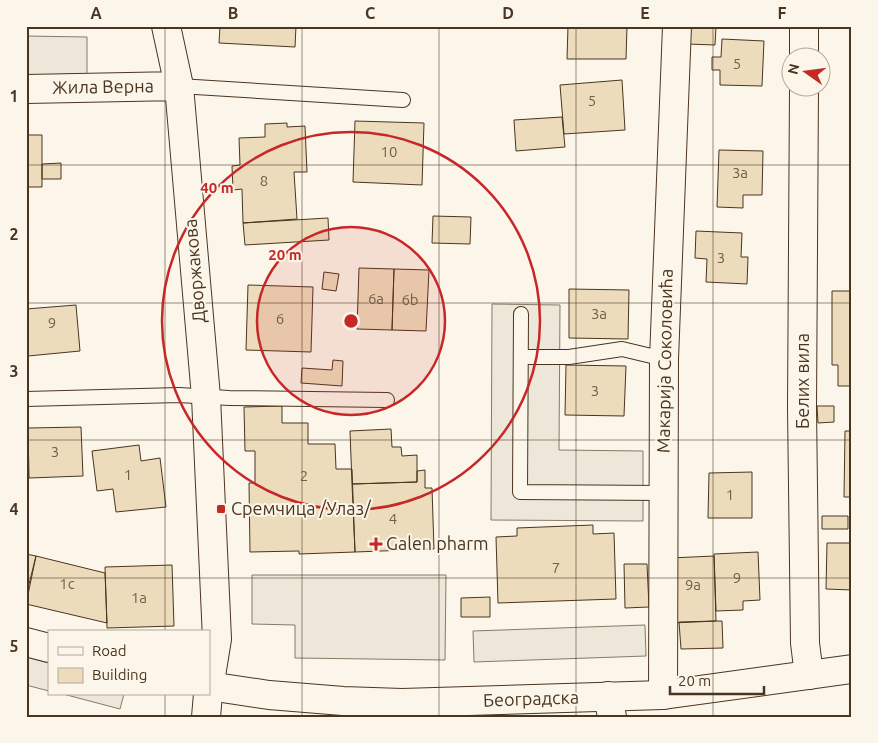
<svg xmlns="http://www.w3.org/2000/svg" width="878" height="743" font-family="Ubuntu,sans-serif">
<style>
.parking{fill:#ede7d9;stroke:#887966}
.building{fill:#ecdcbc;stroke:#4a3520}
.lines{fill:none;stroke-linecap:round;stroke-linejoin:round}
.service-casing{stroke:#4a3520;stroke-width:16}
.minor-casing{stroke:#4a3520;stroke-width:30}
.secondary-casing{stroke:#4a3520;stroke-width:30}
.service{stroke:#fbf6e9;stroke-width:14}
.minor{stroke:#fbf6e9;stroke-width:28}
.secondary{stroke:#fbf6e9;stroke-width:28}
.grid{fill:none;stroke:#4a3520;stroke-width:1;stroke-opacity:0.55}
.ring{fill:none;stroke:#c62828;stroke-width:2.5}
.poi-dot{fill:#c62828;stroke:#fbf6e9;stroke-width:2}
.labels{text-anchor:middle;stroke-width:4;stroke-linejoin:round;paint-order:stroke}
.number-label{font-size:15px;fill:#725f47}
.street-label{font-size:18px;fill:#4a3520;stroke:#fbf6e9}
.poi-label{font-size:18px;fill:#4a3520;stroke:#fbf6e9;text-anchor:start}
.centre{fill:#c62828;stroke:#fbf6e9;stroke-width:2.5}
.ring-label{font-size:15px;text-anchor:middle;font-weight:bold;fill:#c62828;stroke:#fbf6e9;stroke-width:4;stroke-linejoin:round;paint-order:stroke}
.neatline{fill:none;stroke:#4a3520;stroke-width:2}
.grid-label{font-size:16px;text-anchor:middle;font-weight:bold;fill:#4a3520}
</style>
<rect width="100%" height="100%" fill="#fbf6e9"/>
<!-- parking -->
<path class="parking" d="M26,36L87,37V75H26Z
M492,304L560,305L559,450L643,451V521L491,520Z
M252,575H446L445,660L295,658V625L252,624Z
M645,625L646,656L474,662L473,631Z
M26,657L49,663V691L26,685Z
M63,694H124L120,709Z"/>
<!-- building -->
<path class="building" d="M220,26H296L295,47L219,43Z
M498,26H555V27H498Z
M568,26H627L626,59H567Z
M688,26L716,27L715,45L687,44Z
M722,39L764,41L762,86L720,85V70H712V57H721Z
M622,80L625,130L564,134L560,85Z
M562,117L565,147L516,151L514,120Z
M355,121L424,123L422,185L353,182Z
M287,123V127L305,126L307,172H294L297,219L243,223L242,189L233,190L232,166L240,165L239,138L265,137V124Z
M26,135H42V187H26Z
M719,150L763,151L762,195H743V208L717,207Z
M61,163V179H42V164Z
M433,216L471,217L470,244L432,243Z
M328,218L329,240L245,245L243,223Z
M696,231L742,233L741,257H748L747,284L706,282L707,259L695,258Z
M359,268L394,269L392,330L357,329Z
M394,269L429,270L426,331L392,330Z
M324,272L339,274L336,291L322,289Z
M248,285L313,287L311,352L246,350Z
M569,289L629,290L628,339L569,338Z
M832,291H852V386H838V365H832Z
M76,305L80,351L28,356L26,309Z
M333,360L343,361L342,386L301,383L302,368L332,370Z
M566,365L626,366L624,416L565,415Z
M282,406V423H308V444H335L336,469H352L355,552L299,554V551L250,552L249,483H255V451H245L244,407Z
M817,406H834V422L818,423Z
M81,427L83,476L29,478L28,428Z
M391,429L392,447H401L402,456L417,455V482L352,484L350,431Z
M845,431H852V497H844Z
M139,445L141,461L160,458L166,507L116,512L113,489L97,491L92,451Z
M425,470V488H432L434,549L355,552L352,484L417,482V471Z
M752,472V518H708L709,473Z
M822,516H848V529H822Z
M593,525V534L614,533L616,599L498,603L496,537L517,536V528Z
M827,543H852V590L826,589Z
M758,552L760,600L743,601V610L716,611L714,554Z
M26,554L36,556L26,596Z
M36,556L105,573L107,623L26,604Z
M714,556L716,621L672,623L670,558Z
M624,564H647L649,607L625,608Z
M172,565L174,626L107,628L105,567Z
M490,597V617H461V598Z
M716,621H722L723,648L681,649L679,622Z"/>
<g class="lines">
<!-- service casing -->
<g class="service-casing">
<path id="service" d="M179,86L403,100
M521,314L520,492L662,493
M521,357H569L622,349L664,359
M26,399L179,395L229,398L387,400"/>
</g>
<!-- minor casing -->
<g class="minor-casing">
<path id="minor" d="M166,26L179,86L206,397L217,639L209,688
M804,58V26
M804,88L802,408L805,643L809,675
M26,89L179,86
M663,695L664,359L677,26
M608,696L612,717
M206,717L208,694"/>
</g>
<!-- secondary casing -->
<g class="secondary-casing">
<path id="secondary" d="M26,642L49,648
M209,686L269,695L343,701L402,703L663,695L852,669"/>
</g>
<!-- service -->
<use href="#service" class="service"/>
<!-- minor -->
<use href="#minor" class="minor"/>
<!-- secondary -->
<use href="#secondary" class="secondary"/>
</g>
<!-- grid -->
<path class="grid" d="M165,26V632M302,26V717M439,26V717M576,26V717M713,26V717M26,165H852M26,303H852M26,440H852M26,578H852M165,694V717"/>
<!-- distance rings -->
<circle cx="351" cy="321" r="94" fill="#c62828" fill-opacity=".12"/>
<g class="ring">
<circle cx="351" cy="321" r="94"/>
<circle cx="351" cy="321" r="189"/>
</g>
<!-- markers -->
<g class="poi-dot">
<rect x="216" y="504" width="10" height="10" rx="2.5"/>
<path d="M373.5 536.5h5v5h5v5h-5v5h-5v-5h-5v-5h5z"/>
</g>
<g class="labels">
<!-- number labels -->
<g class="number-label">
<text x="737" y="69">5</text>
<text x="592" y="106">5</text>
<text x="389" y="157">10</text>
<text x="740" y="178">3a</text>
<text x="264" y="186">8</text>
<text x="721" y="263">3</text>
<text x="376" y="304">6a</text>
<text x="410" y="305">6b</text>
<text x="599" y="319">3a</text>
<text x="280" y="324">6</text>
<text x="52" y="328">9</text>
<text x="595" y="396">3</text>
<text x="55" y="457">3</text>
<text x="128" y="480">1</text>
<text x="304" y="481">2</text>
<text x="730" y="500">1</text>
<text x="393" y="524">4</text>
<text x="556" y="573">7</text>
<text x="737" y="583">9</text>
<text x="67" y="589">1c</text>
<text x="693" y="590">9a</text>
<text x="139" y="603">1a</text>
</g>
<!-- street labels -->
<g class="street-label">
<text transform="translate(103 87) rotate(-1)" y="6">Жила Верна</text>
<text transform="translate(195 271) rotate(-95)" y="6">Дворжакова</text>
<text transform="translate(665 361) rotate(-89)" y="6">Макарија Соколовића</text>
<text transform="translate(803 381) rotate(-90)" y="6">Белих вила</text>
<text transform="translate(531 699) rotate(-2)" y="6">Београдска</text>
</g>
<!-- poi labels -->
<g class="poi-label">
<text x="231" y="515">Сремчица /Улаз/</text>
<text x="386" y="550">Galen pharm</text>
</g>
</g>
<circle cx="351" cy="321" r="8" class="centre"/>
<g class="ring-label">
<text x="217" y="193">40 m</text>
<text x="285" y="260">20 m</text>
</g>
<!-- border -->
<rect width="878" height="743" fill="none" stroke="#fbf6e9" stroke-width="55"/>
<!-- legend -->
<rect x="48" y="630" width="162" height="65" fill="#fbf6e9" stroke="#b4a999"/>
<rect x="58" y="647" width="25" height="8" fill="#fbf6e9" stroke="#b4a999"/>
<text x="92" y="656" font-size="15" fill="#4a3520">Road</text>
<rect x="58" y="668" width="25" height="15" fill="#ecdcbc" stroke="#b4a999"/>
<text x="92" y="680" font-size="15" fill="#4a3520">Building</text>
<!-- north arrow -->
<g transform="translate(806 72) rotate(284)"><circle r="24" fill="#fbf6e9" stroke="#b4a999"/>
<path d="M0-4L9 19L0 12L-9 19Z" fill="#c62828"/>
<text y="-8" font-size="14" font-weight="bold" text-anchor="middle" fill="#4a3520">N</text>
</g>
<!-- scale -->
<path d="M670 686v8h94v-8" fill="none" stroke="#4a3520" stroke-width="2.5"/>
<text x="678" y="686" font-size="15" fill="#4a3520" stroke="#fbf6e9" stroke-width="4" paint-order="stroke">20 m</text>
<rect x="28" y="28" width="822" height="688" class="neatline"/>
<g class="grid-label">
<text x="96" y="19">A</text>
<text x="233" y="19">B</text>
<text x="370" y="19">C</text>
<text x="508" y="19">D</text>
<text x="645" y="19">E</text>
<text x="782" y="19">F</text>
<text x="14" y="102">1</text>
<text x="14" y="240">2</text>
<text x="14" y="377">3</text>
<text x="14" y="515">4</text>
<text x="14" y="652">5</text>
</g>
</svg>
